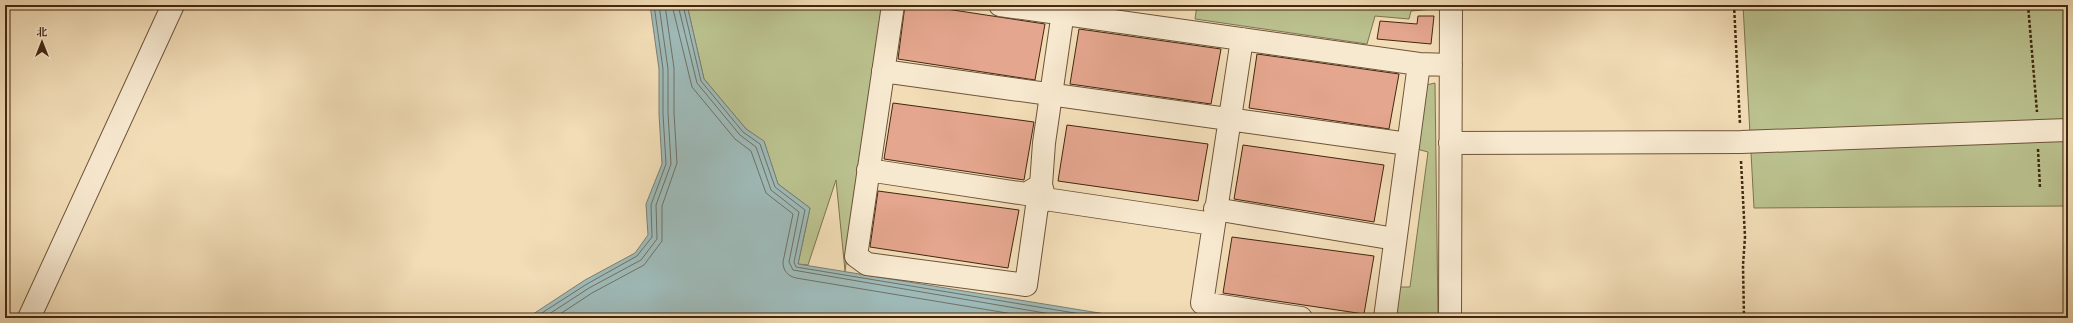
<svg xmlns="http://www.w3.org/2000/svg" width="2073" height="323" font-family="Cardo,'Noto Serif SC',serif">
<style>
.green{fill:#bac18e;stroke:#7e744e}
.water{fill:#9ebab8;stroke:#7a7f74}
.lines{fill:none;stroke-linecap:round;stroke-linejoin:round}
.shore{stroke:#707064;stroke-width:1}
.building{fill:#e4a68e;stroke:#43270f}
.minor-casing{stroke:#6f5439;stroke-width:24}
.path{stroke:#43270f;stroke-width:2.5;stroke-dasharray:3 2;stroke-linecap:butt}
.minor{stroke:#f7e9d0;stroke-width:22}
</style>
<rect width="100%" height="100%" fill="#f2ddb7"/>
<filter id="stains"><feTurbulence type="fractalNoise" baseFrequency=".005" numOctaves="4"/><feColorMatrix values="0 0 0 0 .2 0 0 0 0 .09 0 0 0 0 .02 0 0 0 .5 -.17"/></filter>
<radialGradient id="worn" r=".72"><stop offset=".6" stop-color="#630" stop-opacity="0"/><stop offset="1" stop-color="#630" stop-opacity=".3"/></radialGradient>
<!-- green -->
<path class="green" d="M687,5H884L845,271L836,180L808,265L798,264L810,208L778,184L764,142L746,129L704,79Z
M1197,5H1435L1434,9L1411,11L1409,19L1375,16L1367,44L1195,19Z
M1743,5H2068V206L1754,208Z
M1435,83L1438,318H1398L1394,312L1397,287H1410L1428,152L1413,148L1426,85Z"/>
<!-- water -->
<path class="water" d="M650,5H687L704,79L746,129L764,141L778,184L810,208L798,264L1130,318H527L585,280L635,253L648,235L646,204L662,164L659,114V69Z"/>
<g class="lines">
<!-- shore -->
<path class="shore" d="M672,5L692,87L735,139L751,151L766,193L793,214L783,262C783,271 788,276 796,278L1037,318
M678,5L697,83L740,135L756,147L771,190L799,212L789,262L793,270L1074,318
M683,5L701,81L743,132L760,144L775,187L805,210L794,262L796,267L1105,318
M534,318L587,284L637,256L652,237L651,205L666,164L663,114V69L654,5
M543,318L589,288L641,260L657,239L656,205L671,164L668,113V69L659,5
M554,318L592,293L644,265L662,241V206L677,163L674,113V68L665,5"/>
</g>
<!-- building -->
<path class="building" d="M905,5H920L1045,24L1035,80L898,59Z
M1418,16H1434L1431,44L1377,39L1380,21L1417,24Z
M1079,29L1221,49L1211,104L1070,84Z
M1257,54L1399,74L1389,129L1249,108Z
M893,103L1034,122L1024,180L884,159Z
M1067,125L1208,144L1198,201L1058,181Z
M1243,145L1384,165L1374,222L1234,199Z
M878,191L1019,210L1008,268L870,247Z
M1232,237L1374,256L1364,314L1223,293Z"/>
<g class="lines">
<!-- minor casing -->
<g class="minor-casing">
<path id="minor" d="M893,5L856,256L867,264L1026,285L1037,206L1045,199
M1000,5L1419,64L1451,65
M1064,5L1044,143L1041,185L1045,199L1213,224
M1242,39L1202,303L1301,318
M883,71L1408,144
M1450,143L1741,142L2068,130
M868,170L1026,194L1041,185
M1215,209L1395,239
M29,318L173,5
M1385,318L1419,64
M1450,318L1451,5"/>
</g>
<!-- path -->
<path class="path" d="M1734,5L1740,124
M2028,5L2037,112
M2038,149L2040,188
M1741,161L1745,237L1743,265L1744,318"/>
<!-- minor -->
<use href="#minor" class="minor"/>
</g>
<!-- margin -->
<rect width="2073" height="323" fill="none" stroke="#f2ddb7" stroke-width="20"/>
<rect x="6" y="6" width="2061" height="311" fill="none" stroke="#43270f" stroke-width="2"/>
<rect x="10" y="10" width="2053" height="303" fill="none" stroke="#43270f"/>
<!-- north arrow -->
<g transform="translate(42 42)" stroke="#f7e9d0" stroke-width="3" paint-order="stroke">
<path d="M0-3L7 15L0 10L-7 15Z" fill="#43270f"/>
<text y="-6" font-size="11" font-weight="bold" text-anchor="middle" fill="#43270f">北</text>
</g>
<rect width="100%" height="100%" filter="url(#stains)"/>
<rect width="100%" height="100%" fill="url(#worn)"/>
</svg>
